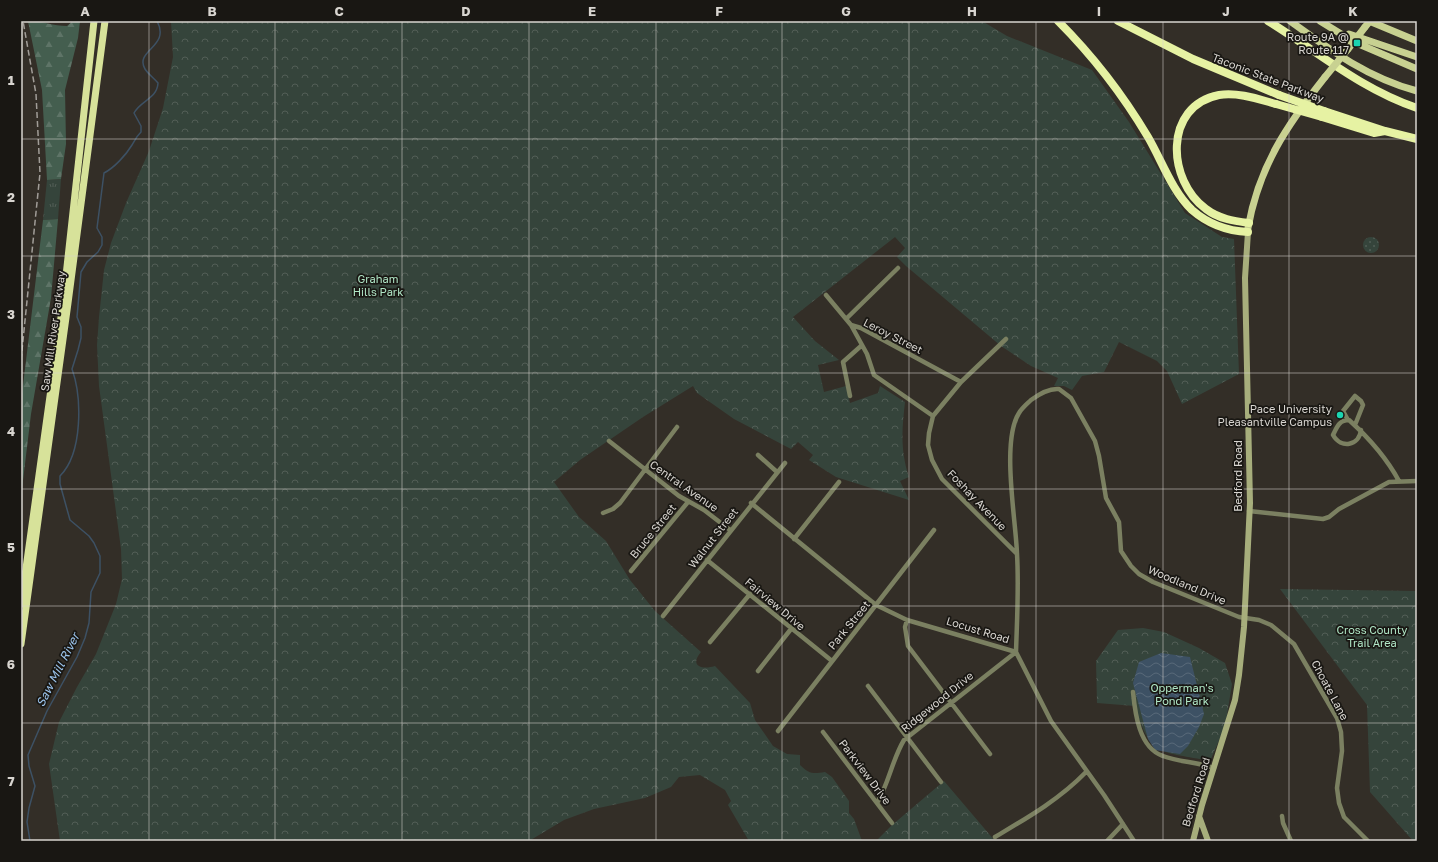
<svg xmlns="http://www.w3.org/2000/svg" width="1438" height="862" font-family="'Golos Text',sans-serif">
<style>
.grass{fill:url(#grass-tufts)}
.forest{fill:url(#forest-firs)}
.park{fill:url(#park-crowns)}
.garden{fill:url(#garden-dots)}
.water{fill:url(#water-waves)}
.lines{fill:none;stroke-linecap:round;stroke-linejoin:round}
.stream{stroke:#3d5164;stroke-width:1.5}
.minor{stroke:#7b8061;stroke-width:4.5}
.secondary{stroke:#a7ae7c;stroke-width:6}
.primary{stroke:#c8d191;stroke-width:7}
.trunk{stroke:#d7e29a;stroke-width:7}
.motorway{stroke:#e6f2a3;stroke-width:8}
.rail{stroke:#a19d98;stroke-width:1.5;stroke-dasharray:6 3;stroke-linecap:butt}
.primary-bridge{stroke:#c8d191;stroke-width:7}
.motorway-bridge{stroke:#e6f2a3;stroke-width:8}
.grid{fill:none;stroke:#d8d5d0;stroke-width:1;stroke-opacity:0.55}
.poi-dot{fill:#1bd5b1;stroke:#191713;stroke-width:1.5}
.labels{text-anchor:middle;stroke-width:3.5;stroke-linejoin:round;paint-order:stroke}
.poi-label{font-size:11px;fill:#d8d5d0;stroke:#191713;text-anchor:end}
.street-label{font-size:11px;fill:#d8d5d0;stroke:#191713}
.park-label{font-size:11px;fill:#b0e6c6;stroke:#191713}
.water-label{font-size:12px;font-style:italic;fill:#9bc3eb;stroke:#191713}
.neatline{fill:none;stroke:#d8d5d0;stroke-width:1.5}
.grid-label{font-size:13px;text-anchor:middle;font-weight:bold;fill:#d8d5d0}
</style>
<defs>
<pattern id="grass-tufts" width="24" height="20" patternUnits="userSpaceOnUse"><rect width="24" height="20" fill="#35443b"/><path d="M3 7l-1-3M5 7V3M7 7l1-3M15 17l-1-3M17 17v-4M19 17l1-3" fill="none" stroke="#525e56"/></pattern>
<pattern id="forest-firs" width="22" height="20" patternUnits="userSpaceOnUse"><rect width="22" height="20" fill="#445e4f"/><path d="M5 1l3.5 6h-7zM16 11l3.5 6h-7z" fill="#5e7467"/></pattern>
<pattern id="park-crowns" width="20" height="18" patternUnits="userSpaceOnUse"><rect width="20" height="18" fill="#35443b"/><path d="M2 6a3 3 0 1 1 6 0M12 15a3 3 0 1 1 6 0" fill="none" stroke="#525e56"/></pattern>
<pattern id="garden-dots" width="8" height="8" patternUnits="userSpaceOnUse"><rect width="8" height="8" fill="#35443b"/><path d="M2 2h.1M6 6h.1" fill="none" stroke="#525e56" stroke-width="1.8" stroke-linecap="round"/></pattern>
<pattern id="water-waves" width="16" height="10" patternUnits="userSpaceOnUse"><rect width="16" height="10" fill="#3d5164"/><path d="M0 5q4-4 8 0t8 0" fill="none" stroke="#586979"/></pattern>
</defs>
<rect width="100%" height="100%" fill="#332e27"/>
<!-- grass -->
<path class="grass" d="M61,179L58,219L43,220L47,180Z"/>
<!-- forest -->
<path class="forest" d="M28,21C43,21 53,26 67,26L73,21H80L78,38L65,90L66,144L61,179L47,180L42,90Z
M58,219L51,298L31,414L21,497V402L43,220Z"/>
<!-- park -->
<path class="park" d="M171,21H982L1007,36L1092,70L1129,122L1185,213L1222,237L1234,239L1239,374L1182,404L1167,371L1157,361L1119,342L1104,372L1082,376L1072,390L1064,386H1054L1058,378L1031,366L1001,346L906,266L897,257L905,248L895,237L793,317L815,341L839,360L818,365L824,392L846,386L850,403L878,393L880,386L905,402C902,428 900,451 909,477L900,481L909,500L836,477L809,460L813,455L798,442L791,449L734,419L697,393L693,386L643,417L580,460L554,482L579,517L606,541L630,580L655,611L701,652C689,666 702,670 715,666L750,703L755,720L773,746L787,754L800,755V765C809,774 813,774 825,772L832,777L849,801V813L854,819L862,841H749L728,805L731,801L725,790L700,775L679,777L671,787L645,798L594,809L564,820L529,841H60L49,764L59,722L77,687L96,654L116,604L122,579L121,549L99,386L97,345L99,317L104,270L111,243L126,203L149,151L163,108L173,57Z
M1280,589L1417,591V841H1413L1370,792L1367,705Z
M1143,628L1164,632L1199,648L1225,663L1232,684L1225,727L1210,761C1162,751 1150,758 1135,706L1097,703L1096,661L1118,630Z
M944,781L995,841H876L891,826Z"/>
<!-- garden -->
<path class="garden" d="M1363 245a8 8 0 1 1 16 0a8 8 0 1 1-16 0Z"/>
<!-- water -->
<path class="water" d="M1161,653L1190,657L1204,714L1199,727L1188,746L1180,754L1155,750L1148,739L1133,683L1139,662Z"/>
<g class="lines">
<!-- stream -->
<path class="stream" d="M30,841L27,822L29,808L35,786L29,766L28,755L47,711L77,657L85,638L89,623L91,592L100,573V556L94,543L89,536L70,520L60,484V476C83,453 82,397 72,369L78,350L81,338V327L77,317L81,272L87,262L98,252L102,245V237L97,228L104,173C114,168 126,155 132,145C135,140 136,137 141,132V126L134,113C141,100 157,99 158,83C154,78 148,74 145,69C134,50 171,47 157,21"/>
<!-- minor -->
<path class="minor" d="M826,295L851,325L867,354L874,375L933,416
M846,319L898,268
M851,325L861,328L961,382
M1006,339L961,382L933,416L929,433L928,445L932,460L942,479L1017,554
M850,396L843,362L861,346
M1348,420L1343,411L1355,396L1361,401L1363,405L1355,425
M1361,430C1359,446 1341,449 1333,435C1337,427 1339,420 1349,420C1369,438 1386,457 1399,481
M609,441L679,496L704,510L730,530
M758,455L777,472
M751,503L876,605L907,620L1016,652L1051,721L1104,795L1134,841
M1249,511L1323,519L1329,517L1339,509L1389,482L1417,481
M603,513L613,509L620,503L677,427
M794,539L839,482
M707,560L832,661
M631,571L688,502
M663,616L785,463
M907,620L905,627L908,646L990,754
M710,642L750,594
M1016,652C1017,619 1019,587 1017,554C1016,520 1001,441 1019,413C1022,408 1027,404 1031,400C1039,394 1049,388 1059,389L1071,398L1095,441L1099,456L1106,498L1119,522L1121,551L1131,566L1139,574L1153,582L1239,617L1259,620L1271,625L1294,644L1337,718L1341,732L1342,751L1337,788L1339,803L1344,817L1368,841
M758,671L791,629
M868,686L941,782
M1133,692C1135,713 1139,748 1163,756C1179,762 1197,762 1214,768
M778,731L934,530
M823,732L892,823
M877,803C889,783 892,760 904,740L1016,652
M1282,816L1283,823L1291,841
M995,837C1027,818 1060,799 1086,772
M1107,841L1123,824"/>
<!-- secondary -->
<path class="secondary" d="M1199,816L1208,841
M1193,841L1202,805L1235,700L1239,675L1244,627L1250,503L1245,278L1248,232"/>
<!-- primary -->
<path class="primary" d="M1290,21C1330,50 1368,78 1417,91
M1320,21L1354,42L1417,69
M1369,21L1417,41
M1349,34L1417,57
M1348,49L1365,27
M1248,228C1259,166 1287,125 1325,77"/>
<!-- trunk -->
<path class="trunk" d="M21,604L63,303L94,21
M21,644L68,303L105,21"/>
<!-- motorway -->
<path class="motorway" d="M1058,21C1093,56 1123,95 1148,137C1162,161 1172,191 1192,210C1208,224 1227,231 1248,232
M1118,21L1193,59L1279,95
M1268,21C1318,52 1361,89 1417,108
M1324,111L1385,131L1417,139
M1322,117L1374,133L1385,131
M1249,223C1234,221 1219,219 1206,209C1167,181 1163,106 1219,95C1238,92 1258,99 1276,104"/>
<!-- rail -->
<path class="rail" d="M21,360L40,173L36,94L23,21"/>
<!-- primary-bridge -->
<path class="primary-bridge" d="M1365,27L1370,21
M1325,77L1348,49"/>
<!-- motorway-bridge -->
<path class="motorway-bridge" d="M1279,95L1324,111
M1276,104L1322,117"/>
</g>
<!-- grid -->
<path class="grid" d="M149,21V841M275,21V841M402,21V841M529,21V841M656,21V841M782,21V841M909,21V841M1036,21V841M1163,21V841M1289,21V841M21,139H1417M21,256H1417M21,373H1417M21,489H1417M21,606H1417M21,723H1417"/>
<!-- markers -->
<g class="poi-dot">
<rect x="1353" y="39" width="8" height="8" rx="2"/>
<circle cx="1340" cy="415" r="4"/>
</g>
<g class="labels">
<!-- poi labels -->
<g class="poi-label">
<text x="1349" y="41">Route 9A @<tspan x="1349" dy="13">Route 117</tspan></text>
<text x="1332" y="413">Pace University<tspan x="1332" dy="13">Pleasantville Campus</tspan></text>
</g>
<!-- street labels -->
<g class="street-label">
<text transform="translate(1268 78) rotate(21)" y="4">Taconic State Parkway</text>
<text transform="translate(53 331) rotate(-82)" y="4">Saw Mill River Parkway</text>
<text transform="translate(893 336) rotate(27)" y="4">Leroy Street</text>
<text transform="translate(1238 476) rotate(-90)" y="4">Bedford Road</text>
<text transform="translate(684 486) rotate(35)" y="4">Central Avenue</text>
<text transform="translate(977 500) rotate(46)" y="4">Foshay Avenue</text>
<text transform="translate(653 531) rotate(-51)" y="4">Bruce Street</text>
<text transform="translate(713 538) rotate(-52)" y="4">Walnut Street</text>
<text transform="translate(1187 585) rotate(23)" y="4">Woodland Drive</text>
<text transform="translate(775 604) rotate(40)" y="4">Fairview Drive</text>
<text transform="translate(849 625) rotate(-51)" y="4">Park Street</text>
<text transform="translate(978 630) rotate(17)" y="4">Locust Road</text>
<text transform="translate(1330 690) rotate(62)" y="4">Choate Lane</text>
<text transform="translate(937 702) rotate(-39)" y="4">Ridgewood Drive</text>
<text transform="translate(865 772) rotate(53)" y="4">Parkview Drive</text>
<text transform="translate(1196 792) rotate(-73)" y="4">Bedford Road</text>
</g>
<!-- park labels -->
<g class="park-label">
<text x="378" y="283">Graham<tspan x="378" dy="13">Hills Park</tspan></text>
<text x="1372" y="634">Cross County<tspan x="1372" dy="13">Trail Area</tspan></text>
<text x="1182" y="692">Opperman's<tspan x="1182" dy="13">Pond Park</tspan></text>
</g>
<!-- water labels -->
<g class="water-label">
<text transform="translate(58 670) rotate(-63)" y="4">Saw Mill River</text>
</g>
</g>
<!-- border -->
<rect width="1438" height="862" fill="none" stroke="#191713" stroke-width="44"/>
<rect x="22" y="22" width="1394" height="818" class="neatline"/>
<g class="grid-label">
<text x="85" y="16">A</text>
<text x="212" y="16">B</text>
<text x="339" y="16">C</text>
<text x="466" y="16">D</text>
<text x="592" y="16">E</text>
<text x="719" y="16">F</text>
<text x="846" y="16">G</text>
<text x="972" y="16">H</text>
<text x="1099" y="16">I</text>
<text x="1226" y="16">J</text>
<text x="1353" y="16">K</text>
<text x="11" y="85">1</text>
<text x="11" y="202">2</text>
<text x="11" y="319">3</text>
<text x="11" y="436">4</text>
<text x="11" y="552">5</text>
<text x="11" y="669">6</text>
<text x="11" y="786">7</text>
</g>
</svg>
